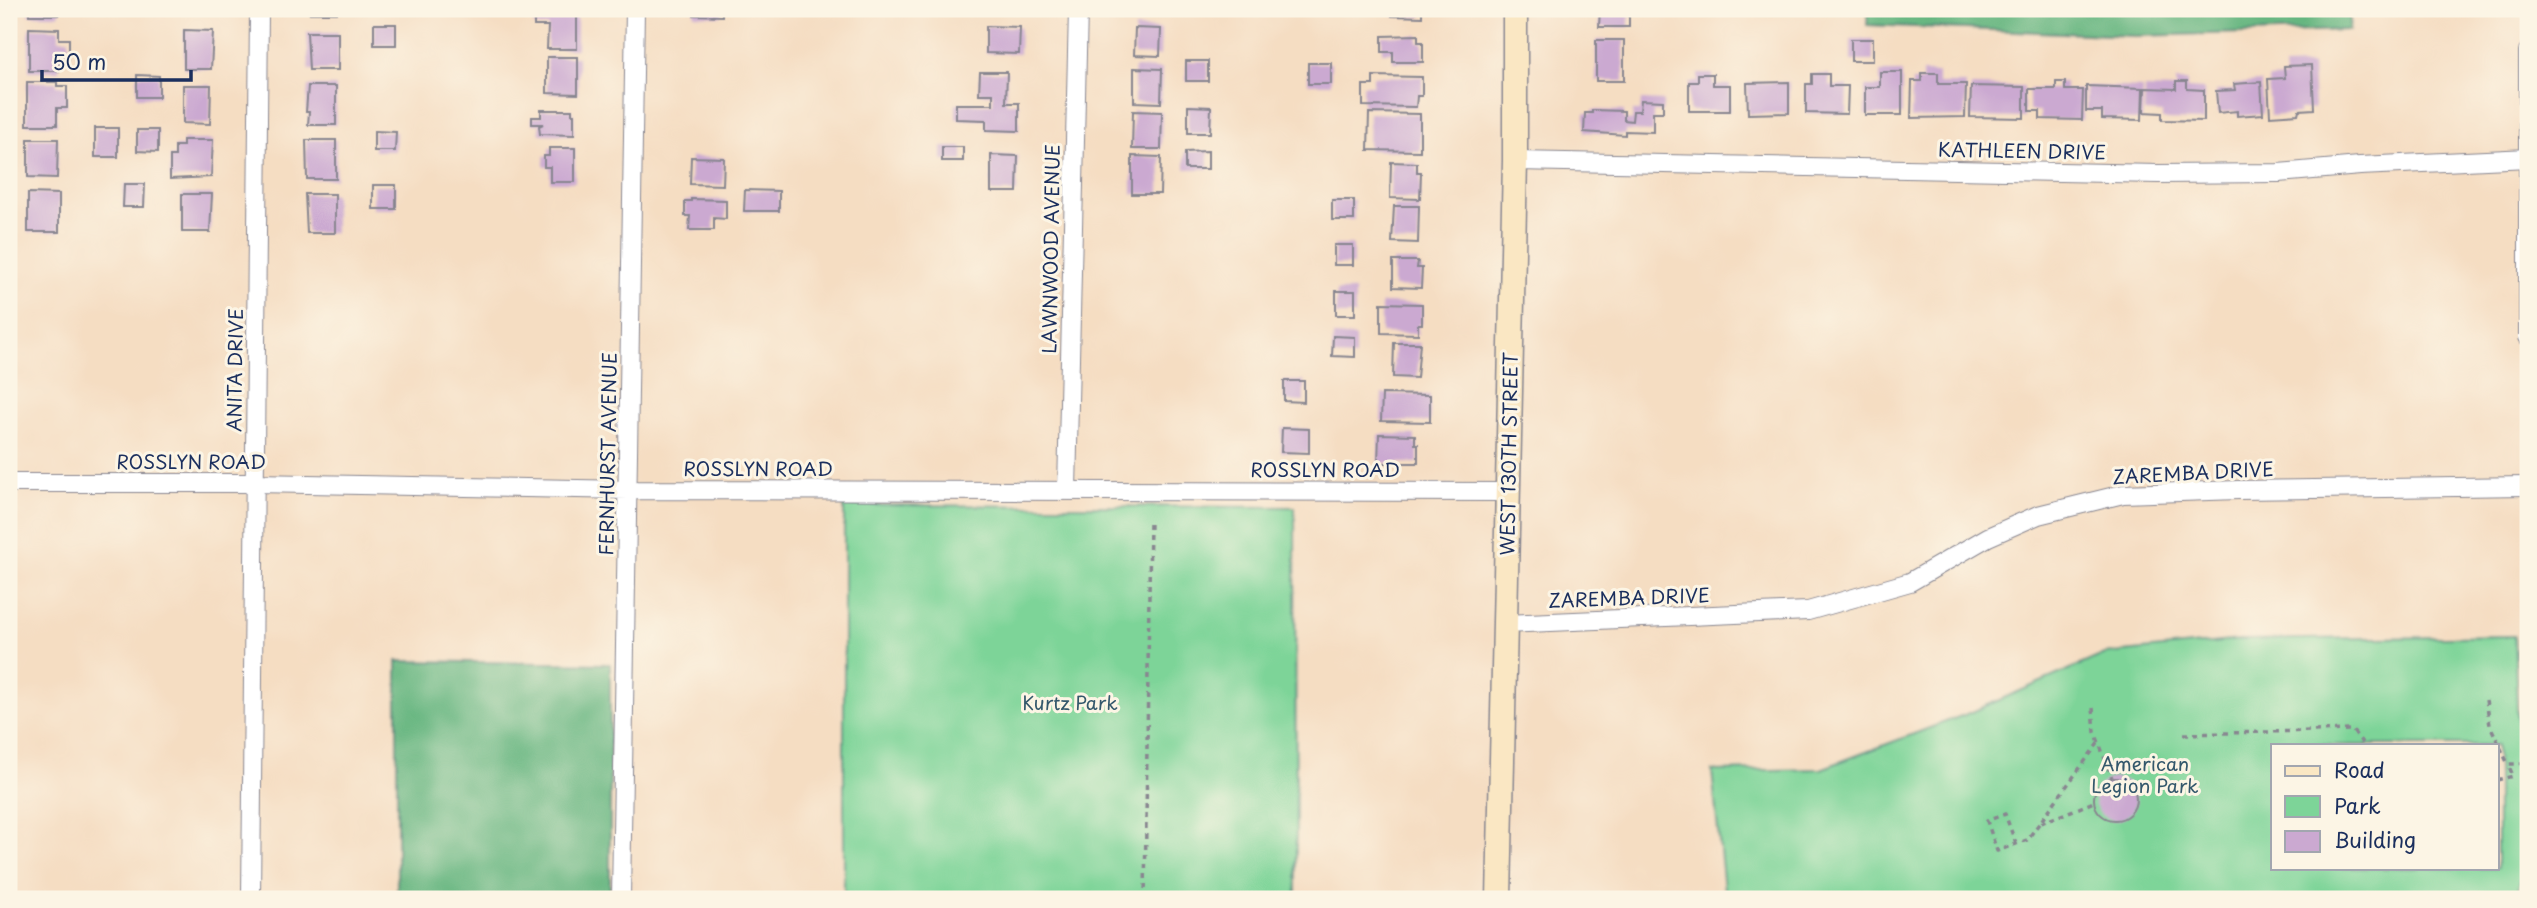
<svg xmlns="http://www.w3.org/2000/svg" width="2537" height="908" font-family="'Playpen Sans',sans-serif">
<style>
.green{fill:#7dd498;stroke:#4c827b;stroke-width:2;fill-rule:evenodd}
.forest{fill:#66b680;stroke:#40726f;stroke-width:2}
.building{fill:#cba9d1}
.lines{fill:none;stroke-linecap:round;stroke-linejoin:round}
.street-casing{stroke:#888690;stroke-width:20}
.secondary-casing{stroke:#888690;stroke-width:27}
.path{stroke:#888690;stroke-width:3.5;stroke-dasharray:5 5;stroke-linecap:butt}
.street{stroke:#fff;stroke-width:18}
.secondary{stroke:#fae7c3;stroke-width:24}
.labels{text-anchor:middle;stroke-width:6;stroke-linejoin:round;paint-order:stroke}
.street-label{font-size:19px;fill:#1b2f5e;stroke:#fcf5e5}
.park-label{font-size:19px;fill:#34586c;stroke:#fcf5e5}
</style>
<rect width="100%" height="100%" fill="#fcf5e5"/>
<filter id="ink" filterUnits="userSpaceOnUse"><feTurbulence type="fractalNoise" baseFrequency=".0143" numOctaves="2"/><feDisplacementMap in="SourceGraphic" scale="14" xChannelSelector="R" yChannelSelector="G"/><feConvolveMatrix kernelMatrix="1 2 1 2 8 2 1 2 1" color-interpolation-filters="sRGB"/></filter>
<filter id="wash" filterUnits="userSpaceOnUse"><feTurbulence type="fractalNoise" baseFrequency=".00686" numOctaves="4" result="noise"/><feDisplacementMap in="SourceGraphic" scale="28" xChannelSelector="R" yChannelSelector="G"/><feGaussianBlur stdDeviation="1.57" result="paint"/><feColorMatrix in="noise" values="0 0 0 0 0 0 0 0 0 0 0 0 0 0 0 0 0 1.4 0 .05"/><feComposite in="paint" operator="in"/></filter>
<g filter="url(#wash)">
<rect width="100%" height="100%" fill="#f5ddc2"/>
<!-- green -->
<path class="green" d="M844,505L1295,507L1296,899H844Z
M2514,636L2519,752H2528V848L2516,899H1725L1712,771L1821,769L1972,712L2105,654L2240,640ZM2273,745H2497V868H2273Z"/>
<!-- forest -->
<path class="forest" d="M1868,9H2350L2349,30L2136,36L1867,25Z
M397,661L610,664V899H397Z"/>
<g id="blocks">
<!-- building -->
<path class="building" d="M29,9H59V15H29Z
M309,9H337V13H309Z
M694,9H722V16L694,15Z
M1140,9H1165V14H1140Z
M1392,9H1422V17L1392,16Z
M1600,9H1629V27H1599Z
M534,12H577V49H547L548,26H534Z
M374,24H396V45H374Z
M986,26L1020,27L1019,54L986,53Z
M29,28L59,29V39H69V59H60L59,71H29Z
M1135,28L1161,29L1160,56L1134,55Z
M184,30L213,31L211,69H184Z
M307,32H338V70H309Z
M1418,35V42H1423V62H1393V52H1382V36Z
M1851,39H1873V61H1851Z
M1596,40H1624V81H1596Z
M547,57H578V94L547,93Z
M1186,61H1208V81H1186Z
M1308,63H1331V84H1308Z
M2312,65L2314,109L2299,110L2298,114L2270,116L2268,79L2285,78L2284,66Z
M1134,68L1162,69L1161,103L1134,102Z
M980,72H1007L1006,103H1019V131L986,130V120L956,119V104H993V94H979Z
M1880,72H1902V115H1865V87H1880Z
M1922,73H1938V84H1966L1965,117L1911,118L1912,81H1922Z
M1698,74H1713V85H1730V111H1689V82H1698Z
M1812,74H1829V86H1848L1847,114L1806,113V84H1812Z
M137,75L159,76V97H137Z
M1373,76L1422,77V96H1417L1416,107L1363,106V85H1373Z
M2176,81H2187V89L2204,90V121L2162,120V113L2144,112L2145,88L2176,89Z
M27,82H57V86H67V108H57V125H27Z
M1789,82V113L1748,114L1747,83Z
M2056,82H2065V90H2083L2082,120L2040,119V111H2029V89H2056Z
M2261,82L2263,114L2237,116V111L2218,113L2216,91L2235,90L2234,84Z
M183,85H211L210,124L183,123Z
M308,86H336V125H308L309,112H306Z
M1971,86L2024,87V118L1970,117Z
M2086,86L2143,88L2142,120L2102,119V111H2086Z
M1641,100L1663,101V112H1653V132L1625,131V135L1584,132L1585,113H1592V110L1624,111V120L1632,121L1633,111H1640Z
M1188,106L1211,107L1210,133H1188Z
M541,110H572V114H574V135L540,134L539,126L543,124H532V117H541Z
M1133,111L1162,112L1161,149H1132Z
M1369,113L1420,114V151L1368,150Z
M95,128H118V157H95Z
M137,130H158V152L137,151Z
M374,131L396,132L395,151H374Z
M28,139H58L57,178L28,177Z
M183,140H213L211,177L170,179V156H175V146H183Z
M306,140H336V179H307Z
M942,147H963V161H942Z
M549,148H575V182H550V167H544V156H549Z
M1208,151V169H1185V152Z
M991,155L1018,156L1017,192H991Z
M1132,156L1161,157L1160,194H1132Z
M691,157L724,158L723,185L690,184Z
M1391,162L1417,163V172H1421L1420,199L1390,198Z
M124,184H145L144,207H123Z
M373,185H396V209H373Z
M745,190L779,191V211H744Z
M28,193L59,194V232H28Z
M182,194H212L210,232H182Z
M305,194H335V233H307Z
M691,199L726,200V219L714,218V230H689L690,216H685V201H691Z
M1332,200H1354V220H1332Z
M1394,206H1419L1418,243L1392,242Z
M1334,245H1353V265H1334Z
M1393,261H1418L1417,268H1422L1421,288L1393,287Z
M1336,291H1355V315H1336Z
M1381,303L1422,304V324H1418V334L1381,333Z
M1333,336L1355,337V357L1332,356Z
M1394,343H1420L1417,378L1393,377Z
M1284,381H1304V402L1284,401Z
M1382,394L1430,395V422L1381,421Z
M1282,428L1309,429V453L1281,452Z
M1379,434L1415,435V444H1418V463H1378Z
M2094 799a21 21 0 1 1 42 0a21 21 0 1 1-42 0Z"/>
</g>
</g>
<g filter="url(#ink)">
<use href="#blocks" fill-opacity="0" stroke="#888690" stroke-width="2"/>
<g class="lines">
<!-- street casing -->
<g class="street-casing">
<path id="street" d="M2528,51V337
M1515,161L2158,174L2278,173L2360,166L2528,158
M9,483H255L628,490L1508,492
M1067,490L1078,9
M1505,624L1808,611L1910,582L1988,537L2038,515L2123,494L2238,490L2528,486
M251,899L259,9
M621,899L635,9"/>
</g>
<!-- secondary casing -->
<g class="secondary-casing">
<path id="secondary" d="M1499,899L1515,161V9"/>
</g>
<!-- path -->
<path class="path" d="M2486,700L2490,725L2508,764H2528
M2093,708L2095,732L2112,778
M2184,734L2352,730L2364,745
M2497,780L2513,776L2508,764
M2041,823L2094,802
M2016,844L2005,814L1987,821L1997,851L2027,840L2099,742
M1145,899L1150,519"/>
<!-- street -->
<use href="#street" class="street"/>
<!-- secondary -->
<use href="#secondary" class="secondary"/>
</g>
</g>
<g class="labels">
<!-- street labels -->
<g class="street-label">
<text transform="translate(2022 151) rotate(1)" y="7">KATHLEEN DRIVE</text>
<text transform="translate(1051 249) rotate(-89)" y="7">LAWNWOOD AVENUE</text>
<text transform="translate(235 370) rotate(-89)" y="7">ANITA DRIVE</text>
<text transform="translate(608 454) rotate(-89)" y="7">FERNHURST AVENUE</text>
<text transform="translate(1509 454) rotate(-89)" y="7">WEST 130TH STREET</text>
<text x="191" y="469">ROSSLYN ROAD</text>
<text x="758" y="476">ROSSLYN ROAD</text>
<text x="1325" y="477">ROSSLYN ROAD</text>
<text transform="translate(2193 473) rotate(-3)" y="7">ZAREMBA DRIVE</text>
<text transform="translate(1629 598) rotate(-2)" y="7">ZAREMBA DRIVE</text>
</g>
<!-- park labels -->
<g class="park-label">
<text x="1070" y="710">Kurtz Park</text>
<text x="2145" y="771">American<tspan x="2145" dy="22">Legion Park</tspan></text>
</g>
</g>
<!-- margin -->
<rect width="2537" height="908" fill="none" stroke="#fcf5e5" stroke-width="35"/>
<!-- legend -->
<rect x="2271" y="744" width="228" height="126" fill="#fcf5e5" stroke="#a2a6af" stroke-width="2"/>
<rect x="2285" y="766" width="35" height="10" fill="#fae7c3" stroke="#a2a6af" stroke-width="2"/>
<text x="2334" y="778" font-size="21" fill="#1b2f5e">Road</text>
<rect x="2285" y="796" width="35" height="21" fill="#7dd498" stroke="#a2a6af" stroke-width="2"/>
<text x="2334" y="814" font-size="21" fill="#1b2f5e">Park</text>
<rect x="2285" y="831" width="35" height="21" fill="#cba9d1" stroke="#a2a6af" stroke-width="2"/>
<text x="2334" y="848" font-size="21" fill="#1b2f5e">Building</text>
<!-- scale -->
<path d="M42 70v10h149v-10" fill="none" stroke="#1b2f5e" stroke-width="3.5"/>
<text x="52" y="70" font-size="21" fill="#1b2f5e" stroke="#fcf5e5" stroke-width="5" paint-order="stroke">50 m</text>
</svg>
